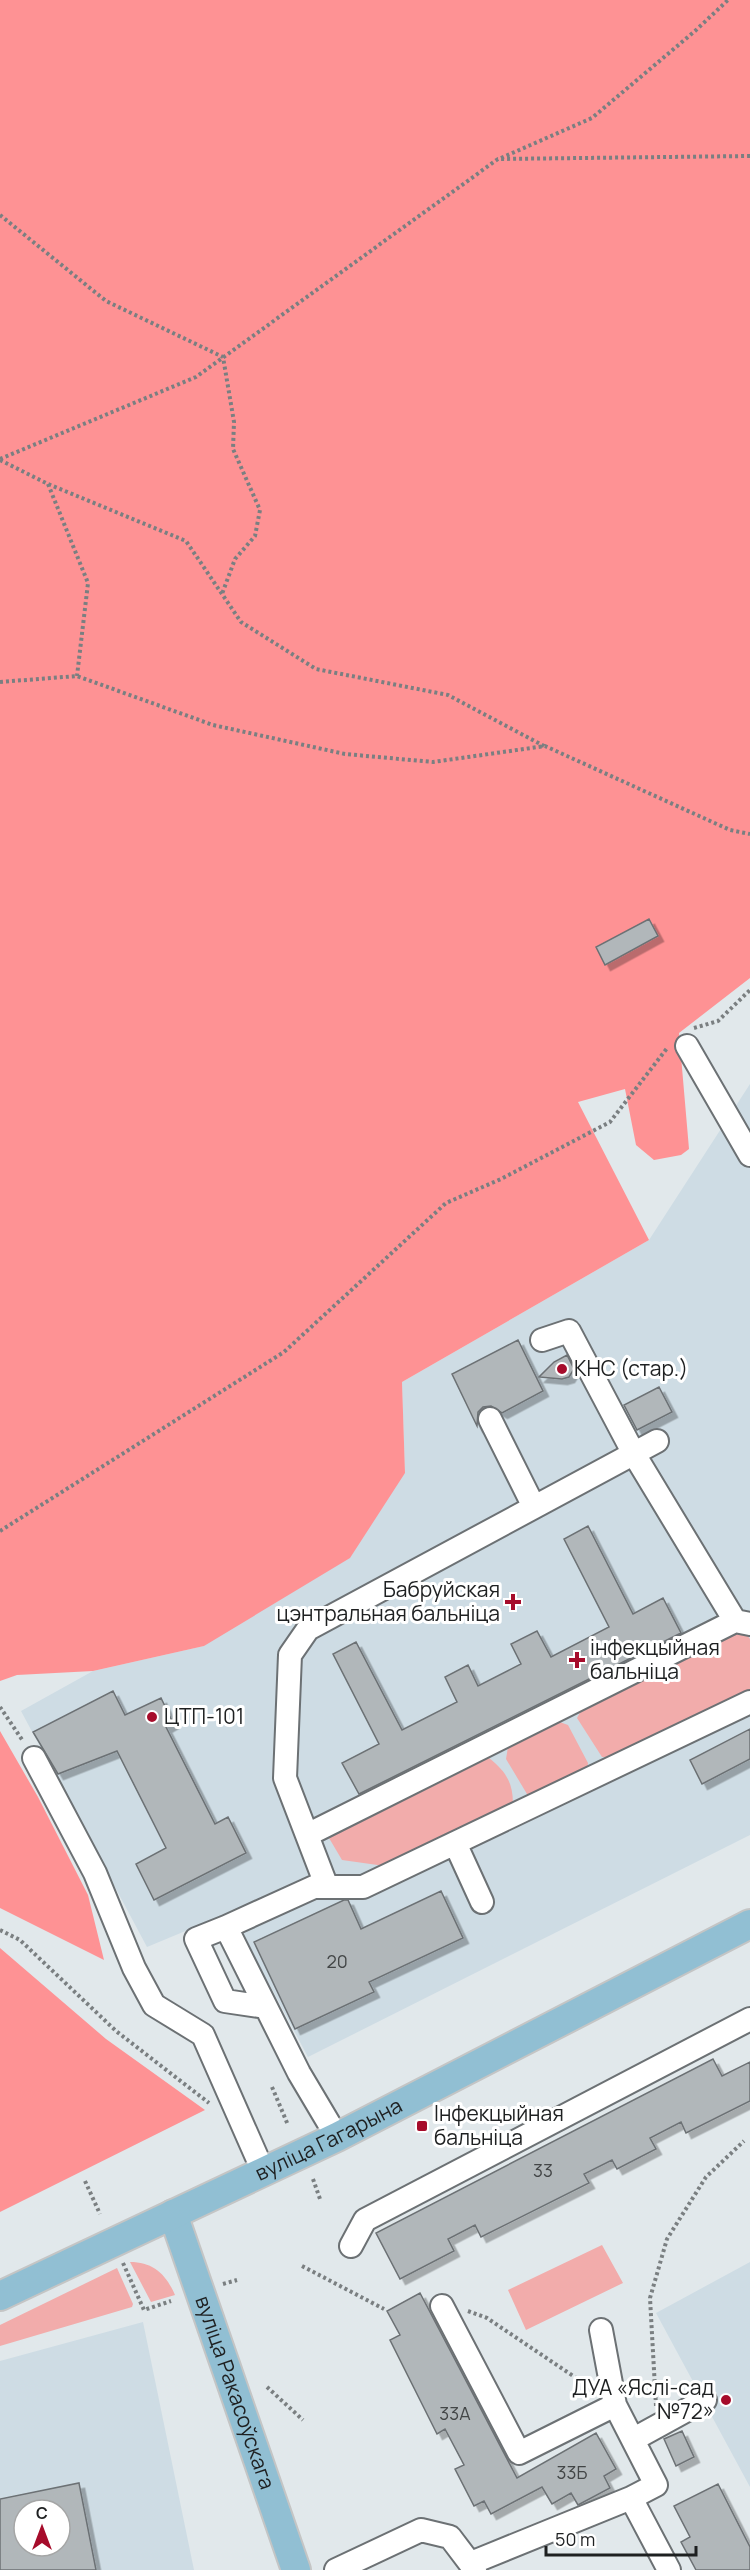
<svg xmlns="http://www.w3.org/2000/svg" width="750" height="2570" font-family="Manrope,sans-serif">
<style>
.built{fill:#cedce4;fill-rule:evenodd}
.green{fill:#f2acab}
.forest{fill:#fe9294}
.building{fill:#b1b7ba;stroke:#6c7174;stroke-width:1.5;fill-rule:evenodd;filter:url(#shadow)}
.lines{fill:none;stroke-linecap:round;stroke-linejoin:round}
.minor-casing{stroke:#6c7174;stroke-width:26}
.major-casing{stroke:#c4c5c5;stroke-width:32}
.path{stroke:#7a7f81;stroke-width:4;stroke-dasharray:3 3;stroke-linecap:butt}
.minor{stroke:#fff;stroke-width:22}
.major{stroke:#91bfd3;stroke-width:28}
.poi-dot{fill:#a60c2b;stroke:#fff;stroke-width:2}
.labels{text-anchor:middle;stroke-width:6;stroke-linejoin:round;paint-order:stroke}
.number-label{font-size:18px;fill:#434647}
.poi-label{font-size:21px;fill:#1e2021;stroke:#fff;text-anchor:start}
.street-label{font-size:21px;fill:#1e2021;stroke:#fff}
</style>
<defs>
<filter id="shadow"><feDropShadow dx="5.5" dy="5.5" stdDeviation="0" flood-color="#0004"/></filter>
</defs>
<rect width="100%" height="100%" fill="#e1e8eb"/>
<!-- built -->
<path class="built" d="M750,1084V1835L308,2057L231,1912L147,1947L21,1711L93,1671L204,1646L405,1473L402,1382L649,1240Z
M750,2262V2487L656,2313Z
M143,2322L194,2570H0V2361ZM24,2510H60V2546H24Z"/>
<!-- green -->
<path class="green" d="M728,1633L747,1635L750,1639V1692L620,1757H602L577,1718L583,1707Z
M554,1720L568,1725L588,1763L586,1777L546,1797L527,1794L506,1759L508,1747Z
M489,1758C511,1775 515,1790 512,1816L399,1868L342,1860L329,1838L474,1762Z
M602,2245L623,2283L526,2330L508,2290Z
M130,2262C153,2262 166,2274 175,2295L151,2302Z
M117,2268L133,2304L132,2307L0,2346V2325Z"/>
<!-- forest -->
<path class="forest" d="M0,0H750V978L679,1033L689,1149L681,1155L654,1160L636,1145L625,1089L578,1102L649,1240L402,1382L405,1473L350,1558L204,1646L93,1671L17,1675L0,1681Z
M0,1731L38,1797L88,1895L104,1960L0,1908Z
M0,1948L106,2039L205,2110L0,2212Z"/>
<!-- building -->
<path class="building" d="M649,919L658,936L605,965L596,947Z
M518,1340L543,1391L502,1413L491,1406L483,1407L478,1412L477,1426L452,1374Z
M567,1355L574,1369L569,1377L562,1379L539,1377L554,1362Z
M659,1387L672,1412L637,1430L624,1405Z
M588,1526L633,1614L663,1598L681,1633L359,1794L342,1763L379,1744L333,1654L356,1642L402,1730L457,1702L445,1677L468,1665L478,1686L521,1664L511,1644L537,1631L551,1657L609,1627L564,1539Z
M113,1691L125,1715L161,1698L173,1723L166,1727L215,1824L228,1817L246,1853L154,1900L136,1864L166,1848L117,1751L58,1774L33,1732Z
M750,1729V1759L702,1784L690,1760Z
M441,1891L463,1938L369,1982L374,1992L295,2029L254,1942L344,1900H348L361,1929Z
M713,2059L722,2076L750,2062V2101L686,2133L681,2122L650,2138L656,2149L617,2169L612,2160L584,2174L589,2183L481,2237L475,2225L448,2239L454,2251L400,2279L376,2233Z
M420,2293L517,2478L596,2433L616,2469L604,2476L610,2488L578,2505L571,2493L552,2504L542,2487L491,2514L484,2501L474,2506L455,2469L464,2465L445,2429L437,2434L390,2340L400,2335L387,2311Z
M682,2431L694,2457L676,2466L664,2439Z
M79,2483L96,2570H0V2499ZM24,2510H60V2546H24Z
M718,2484L750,2547V2570H696L681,2542L690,2537L674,2506Z"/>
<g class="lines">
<!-- minor casing -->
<g class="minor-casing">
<path id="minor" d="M687,1046L750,1155
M542,1340L569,1331L634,1454L735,1621
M490,1419L534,1507
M34,1758L95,1873L134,1968L154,2005L203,2035L263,2171
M307,1835L735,1621L750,1624
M455,1843L482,1902
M315,1887H363L750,1702
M226,1927L196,1939L225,2001L266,2007
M337,2137L299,2073L226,1927L325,1882L285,1778L290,1655L308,1629L657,1441
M351,2246L365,2220L750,2019
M442,2306L519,2453L615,2405L656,2485L631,2498
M601,2330L615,2405
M634,2439L705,2400
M471,2563L631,2498L669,2570
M336,2570L421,2530L450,2537L475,2570"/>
</g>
<!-- major casing -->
<g class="major-casing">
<g id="major">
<path id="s1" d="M173,2214L296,2570"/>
<path id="s2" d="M0,2296L337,2137L750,1924"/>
</g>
</g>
<!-- path -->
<path class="path" d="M501,158L592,118L695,31L728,0
M0,215L106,301L223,357L234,422L233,449L260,510L255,536L235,559L222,594
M0,459L196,377L498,159L750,156
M0,460L48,484L186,541L241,622L316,669L448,695L544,746
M48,484L88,583L77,676
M0,682L77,676L213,725L345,754L433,762L545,746L730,830L750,834
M694,1028L718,1021L750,990
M0,1531L284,1352L446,1203L501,1179L610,1122L668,1047
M0,1707L23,1741
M0,1930L20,1940L116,2031L209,2103
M272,2087L288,2125
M313,2179L320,2199
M85,2181L100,2214
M123,2263L144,2310L171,2301
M302,2266L384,2309
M223,2284L237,2280
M468,2311L487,2318L591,2388
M267,2387L303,2420
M656,2406L650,2298L667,2239L706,2177L744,2141"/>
<!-- minor -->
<use href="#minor" class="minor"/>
<!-- major -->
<use href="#major" class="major"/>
</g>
<!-- markers -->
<g class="poi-dot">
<circle cx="562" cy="1369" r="6"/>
<path d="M510 1593h6v6h6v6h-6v6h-6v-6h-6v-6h6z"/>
<path d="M574 1651h6v6h6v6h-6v6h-6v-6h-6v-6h6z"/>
<circle cx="152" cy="1717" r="6"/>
<rect x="416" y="2120" width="12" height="12" rx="3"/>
<circle cx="726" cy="2400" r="6"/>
</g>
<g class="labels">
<!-- number labels -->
<g class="number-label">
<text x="337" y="1968">20</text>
<text x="543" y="2177">33</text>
<text x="455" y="2420">33А</text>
<text x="572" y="2479">33Б</text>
</g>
<!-- poi labels -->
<g class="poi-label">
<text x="574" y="1376">КНС (стар.)</text>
<text x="500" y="1597" text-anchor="end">Бабруйская<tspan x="500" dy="24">цэнтральная бальніца</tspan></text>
<text x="590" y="1655">інфекцыйная<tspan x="590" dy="24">бальніца</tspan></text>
<text x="164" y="1724">ЦТП-101</text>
<text x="434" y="2121">Інфекцыйная<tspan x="434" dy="24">бальніца</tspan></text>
<text x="714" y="2395" text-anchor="end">ДУА «Яслі-сад<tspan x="714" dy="24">№72»</tspan></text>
</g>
<!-- street labels -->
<g class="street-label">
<text dy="7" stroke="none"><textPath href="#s2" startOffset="364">вуліца Гагарына</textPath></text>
<text dy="7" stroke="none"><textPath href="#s1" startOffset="189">вуліца Ракасоўскага</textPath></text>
</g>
</g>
<!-- north arrow -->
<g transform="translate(42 2528)"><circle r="28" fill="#ffffff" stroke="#a5a6a6" stroke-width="1.5"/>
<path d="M0-4.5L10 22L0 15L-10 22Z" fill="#a60c2b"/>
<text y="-9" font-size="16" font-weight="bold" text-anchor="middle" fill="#1e2021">С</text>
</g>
<!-- scale -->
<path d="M546 2546v9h150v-9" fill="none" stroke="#1e2021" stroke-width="3"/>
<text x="555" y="2546" font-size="18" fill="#1e2021" stroke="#ffffff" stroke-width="4.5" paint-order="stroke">50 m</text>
</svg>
